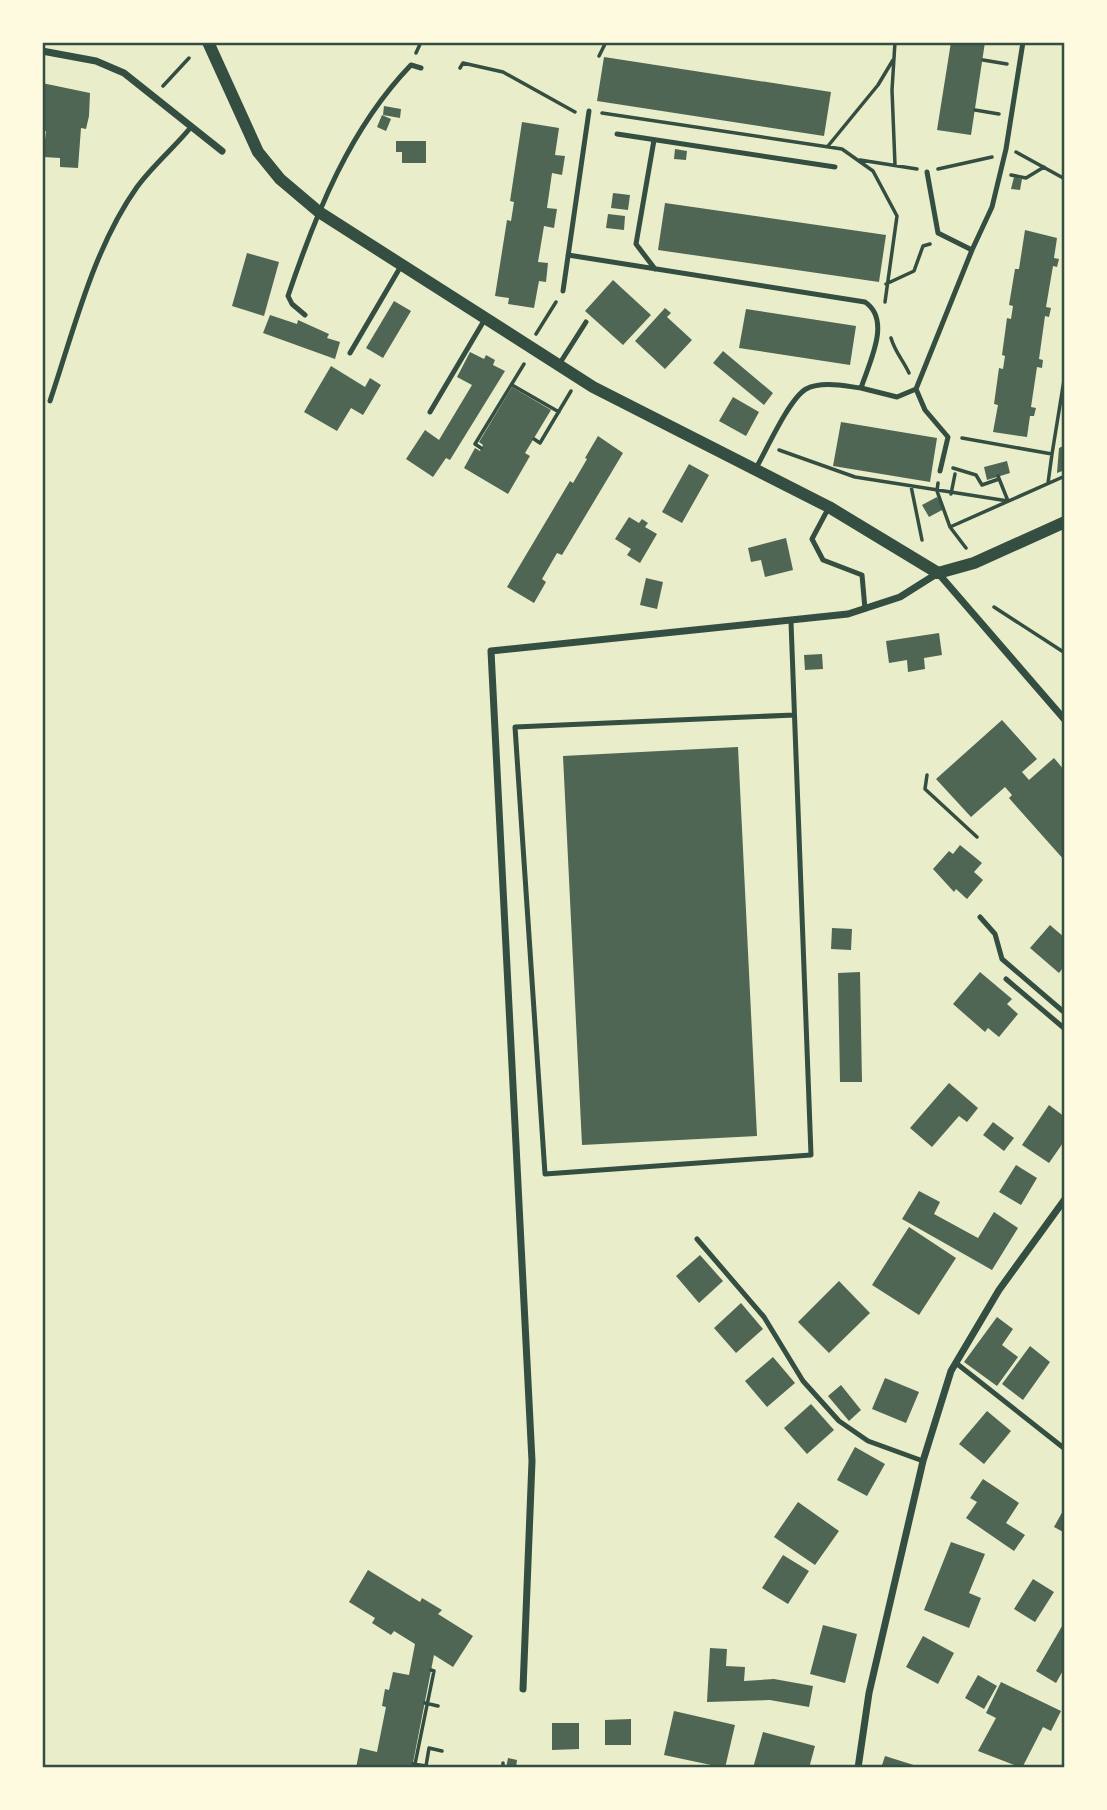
<svg xmlns="http://www.w3.org/2000/svg" width="1107" height="1810" font-family="'Open Sans',sans-serif">
<style>
.building{fill:#4f6655}
.lines{fill:none;stroke-linecap:round;stroke-linejoin:round}
.path{stroke:#344e41;stroke-width:3.5}
.service{stroke:#344e41;stroke-width:5}
.minor{stroke:#344e41;stroke-width:7}
.tertiary{stroke:#344e41;stroke-width:12}
.neatline{fill:none;stroke:#344e41;stroke-width:2.5}
</style>
<rect width="100%" height="100%" fill="#e9edc9"/>
<!-- building -->
<path class="building" d="M951,42H985L971,135L937,130Z
M604,57L831,92L824,136L597,101Z
M42,83L90,93L89,116L86,129L81,128L78,168L60,167V158L43,157L46,131H42Z
M384,106L401,109L400,118L383,115Z
M382,115L391,119L386,131L377,127Z
M522,122L559,128L555,155L565,156L562,175L552,173L547,208L557,209L554,228L544,226L538,262L548,263L546,282L539,281L534,308L508,304L509,298L495,296L507,220L511,221L514,202L510,201Z
M396,141H426V163H402V152H396Z
M675,149L687,151L686,160L674,159Z
M1014,177L1022,179L1020,190L1011,189Z
M613,193L630,195L628,210L611,208Z
M665,203L886,235L879,282L658,250Z
M608,214L625,216L624,230L606,228Z
M1025,230L1057,238L1054,258L1059,259L1057,267L1053,266L1046,307L1051,308L1049,317L1045,316L1039,359L1043,360L1042,368L1037,367L1031,407L1036,408L1034,416H1030L1027,437L993,432L998,405L994,404L999,368L1003,369L1005,356L1002,355L1007,318L1011,319L1013,306L1009,305L1015,269H1019Z
M247,253L279,262L264,316L232,306Z
M613,280L651,315L623,345L585,311Z
M394,301L411,311L383,358L366,348Z
M665,308L671,313L667,317L692,340L665,369L635,341Z
M746,309L856,326L850,365L739,348Z
M270,315L297,324L298,320L329,334L327,338L340,342L335,359L263,333Z
M723,351L773,393L764,405L713,363Z
M470,352L484,359L486,355L495,360L493,365L505,371L450,460L446,458L433,477L406,459L425,430L439,440L472,385L457,377Z
M331,366L365,387L370,378L381,385L363,415L351,408L337,431L304,412Z
M512,387L551,410L525,453L530,456L508,494L464,468L475,448L480,451L483,445L479,442Z
M733,397L759,412L746,436L719,421Z
M841,422L937,438L930,482L833,466Z
M598,436L623,453L562,555L557,553L542,579L546,582L534,603L507,587L570,481L573,483L587,459L585,458Z
M1065,445V470L1057,473L1059,448Z
M1007,461L1010,473L987,480L984,467Z
M689,464L709,475L682,523L662,512Z
M937,497L944,509L929,517L922,505Z
M629,517L639,523L642,519L648,523L645,527L657,534L640,563L627,555L631,549L615,539Z
M786,538L793,570L765,577L761,560L751,562L748,548Z
M646,578L663,582L657,609L640,605Z
M939,633L942,655L924,658L925,669L908,672L907,660L889,663L886,641Z
M822,654L823,669L805,670L804,655Z
M1002,720L1037,759L1022,772L1029,780L1054,758L1065,771V861L1009,798L1012,795L1005,787L971,817L936,779Z
M738,747L757,1136L582,1145L563,756Z
M960,845L982,863L974,872L983,880L967,899L956,889L954,892L933,869L949,851L953,854Z
M1050,925L1065,938V965L1059,973L1030,948Z
M832,928L852,929L851,950L831,949Z
M860,972L862,1082H840L838,973Z
M980,972L1012,999L1007,1004L1018,1014L999,1037L988,1028L985,1032L953,1004Z
M949,1083L978,1108L967,1122L959,1116L932,1147L910,1128Z
M1049,1105L1065,1117V1140L1049,1163L1022,1145Z
M993,1122L1014,1138L1004,1151L983,1135Z
M1016,1165L1037,1178L1021,1205L999,1192Z
M919,1191L940,1202L934,1214L978,1238L994,1212L1018,1228L992,1270L902,1219Z
M909,1227L956,1258L919,1315L872,1285Z
M700,1255L723,1281L699,1303L676,1276Z
M839,1281L870,1313L829,1353L798,1322Z
M741,1303L763,1329L736,1353L714,1328Z
M997,1317L1013,1329L1002,1345L1018,1357L997,1386L964,1362Z
M1030,1346L1050,1362L1023,1400L1002,1384Z
M773,1357L795,1383L767,1407L745,1381Z
M885,1378L919,1392L906,1423L872,1409Z
M841,1385L861,1410L849,1421L828,1396Z
M811,1404L834,1430L807,1454L784,1428Z
M987,1411L1011,1431L984,1464L959,1444Z
M855,1447L885,1464L867,1496L837,1480Z
M983,1479L1019,1503L1006,1523L1025,1535L1014,1551L966,1518L977,1502L970,1498Z
M798,1502L839,1531L815,1565L774,1537Z
M1065,1507V1533L1054,1527Z
M951,1542L985,1554L969,1593L981,1598L969,1628L924,1610Z
M783,1555L809,1571L788,1604L762,1588Z
M368,1570L420,1602L422,1598L442,1610L438,1614L473,1636L453,1667L434,1655L412,1768H356L360,1748L377,1752L386,1707L382,1706L385,1689L389,1690L393,1672L409,1675L415,1644L394,1631L391,1635L372,1623L375,1618L349,1602Z
M1033,1579L1054,1592L1035,1622L1014,1609Z
M1065,1621V1667L1056,1683L1036,1671Z
M823,1625L857,1634L845,1683L810,1674Z
M923,1636L954,1653L938,1684L906,1667Z
M710,1648L727,1649L726,1666L745,1667L744,1681L774,1679L813,1686L809,1707L770,1700L707,1702Z
M978,1675L997,1686L984,1709L965,1698Z
M1001,1682L1061,1711L1051,1731L1043,1727L1022,1768L978,1751L996,1718L986,1713Z
M674,1711L735,1725L725,1768L664,1755Z
M631,1719V1745H605V1720Z
M552,1723H579V1749L552,1750Z
M763,1732L815,1746L809,1768H753Z
M885,1756L920,1767L919,1768H881Z
M508,1758L517,1760L516,1768H506Z"/>
<g class="lines">
<!-- path -->
<path class="path" d="M416,53L421,42
M599,56L606,42
M983,60L1007,64
M460,68L463,63L503,72L575,112
M163,86L189,58
M975,110L999,114
M602,113L842,149L873,171L897,216L885,302
M828,146L878,85L893,60
M1016,152L1065,179
M860,160L917,169
M895,165L892,90L895,42
M938,169L992,157
M1011,175L1026,178L1044,167
M886,284L914,271L923,246L930,244
M536,334L556,302
M891,338C895,352 903,360 909,373
M512,385L559,412
M962,438L1052,454L1065,374
M534,439L540,443L571,391
M481,448L475,444L524,364
M779,450L855,477L1008,501L998,476
M953,468L976,475L982,485L999,479
M938,483L937,491L950,527
M1048,483L1052,454
M911,486L922,540
M951,494L955,474
M966,548L950,527L1065,476
M994,607L1065,653
M927,775L925,789L977,837
M425,1703L438,1706
M413,1764L426,1766L429,1748L442,1751
M415,1764L434,1671L431,1670
M503,1768V1763"/>
<!-- service -->
<path class="service" d="M617,134L835,167
M654,140L636,244L655,269
M927,172L938,233L972,250L916,389L925,410L948,437L940,471
M972,250L992,207L1006,149L1023,42
M568,255L865,302C892,320 869,363 861,388C844,386 822,381 806,389C789,399 767,449 756,468
M563,291L589,111
M305,315L292,304L288,296C316,213 350,128 411,65L421,68
M350,353L401,266
M560,363L586,322
M861,388L897,397L916,389
M50,401C74,330 93,249 137,187C153,165 174,148 191,127
M430,412L485,319
M829,507L812,539L823,560L862,575L865,609
M791,622L811,1155L545,1174L515,727L794,715
M980,917L995,934L1002,959L1065,1013
M1006,979L1065,1029
M697,1239L764,1317L803,1381L839,1421L868,1441L923,1461
M956,1363L1065,1449"/>
<!-- minor -->
<path class="minor" d="M42,51L96,61L124,73L222,151
M523,1689L532,1461L491,651L848,614L900,597L938,573L1065,720
M858,1768L869,1693L923,1461L951,1371L999,1290L1065,1199"/>
<!-- tertiary -->
<path class="tertiary" d="M208,42L258,152L280,179L319,212L593,387L829,507L938,573L974,563L1065,522"/>
</g>
<!-- border -->
<rect width="1107" height="1810" fill="none" stroke="#fefae0" stroke-width="88"/>
<rect x="44" y="44" width="1019" height="1722" class="neatline"/>
</svg>
